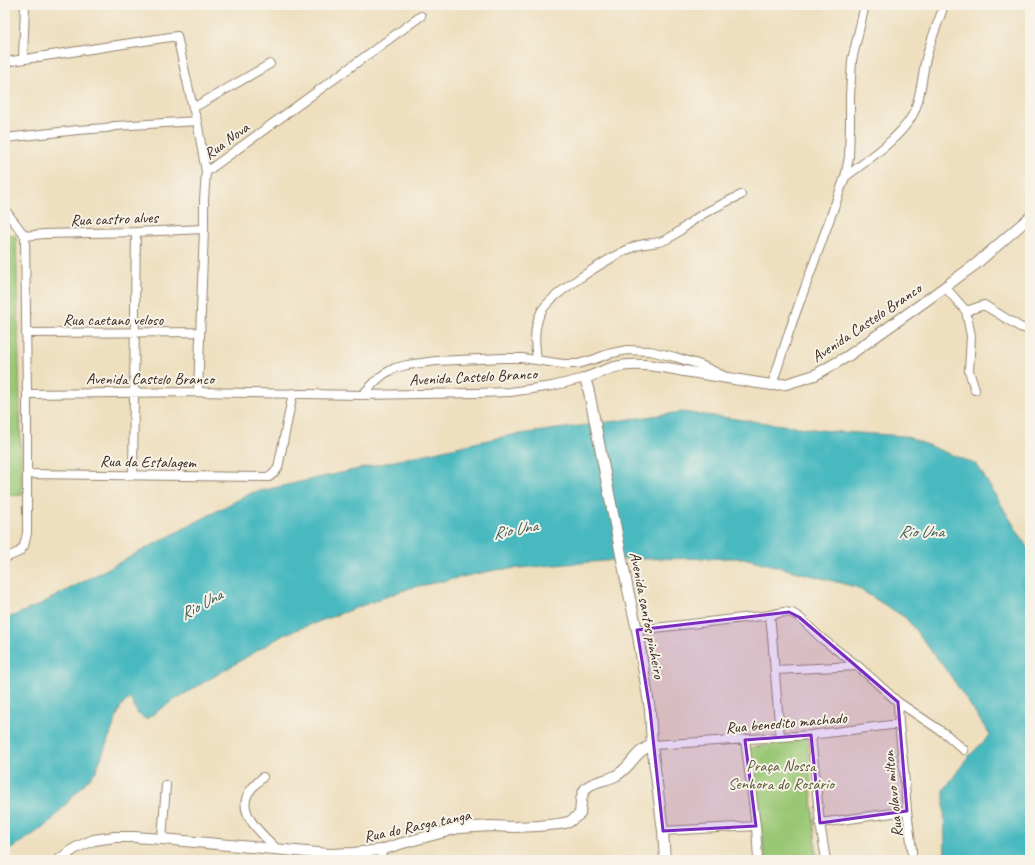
<svg xmlns="http://www.w3.org/2000/svg" width="1035" height="865" font-family="Caveat,sans-serif">
<style>
.green{fill:#9ac775;stroke:#6a784a}
.water{fill:#4ab9c0;stroke:#42726f}
.lines{fill:none;stroke-linecap:round;stroke-linejoin:round}
.minor-casing{stroke:#94846e;stroke-width:10}
.tertiary-casing{stroke:#94846e;stroke-width:12}
.minor{stroke:#fff;stroke-width:8}
.tertiary{stroke:#fff;stroke-width:10}
.marked{fill:#7b2cbf;fill-opacity:0.2;stroke:#7b2cbf;stroke-width:3;stroke-linejoin:round}
.labels{text-anchor:middle;stroke-width:4;stroke-linejoin:round;paint-order:stroke}
.street-label{font-size:16px;fill:#3b2a1e;stroke:#f7f3e8}
.park-label{font-size:16px;fill:#585938;stroke:#f7f3e8}
.water-label{font-size:17px;font-style:italic;fill:#405c57;stroke:#f7f3e8}
</style>
<rect width="100%" height="100%" fill="#f7f3e8"/>
<filter id="ink" filterUnits="userSpaceOnUse"><feTurbulence type="fractalNoise" baseFrequency=".025" numOctaves="2"/><feDisplacementMap in="SourceGraphic" scale="8" xChannelSelector="R" yChannelSelector="G"/><feConvolveMatrix kernelMatrix="1 2 1 2 8 2 1 2 1" color-interpolation-filters="sRGB"/></filter>
<filter id="wash" filterUnits="userSpaceOnUse"><feTurbulence type="fractalNoise" baseFrequency=".012" numOctaves="4" result="noise"/><feDisplacementMap in="SourceGraphic" scale="16" xChannelSelector="R" yChannelSelector="G"/><feGaussianBlur stdDeviation="0.9" result="paint"/><feColorMatrix in="noise" values="0 0 0 0 0 0 0 0 0 0 0 0 0 0 0 0 0 1.4 0 .05"/><feComposite in="paint" operator="in"/></filter>
<g filter="url(#wash)">
<rect width="100%" height="100%" fill="#eedfbf"/>
<!-- green -->
<path class="green" d="M5,235L16,236L22,495L5,496Z
M807,736L817,860H765L761,825L747,748L778,744Z"/>
<!-- water -->
<path class="water" d="M682,412L828,431L905,436L977,465L1030,552V860H945L944,790L968,757L990,735L950,675L906,618L856,587L744,558L628,559L495,570L410,588L285,634L171,702L146,719L138,714L130,698L121,706L96,771L48,824L5,853V619L37,606L251,493L506,436Z"/>
</g>
<g filter="url(#ink)">
<g class="lines">
<!-- minor casing -->
<g class="minor-casing">
<path id="minor" d="M23,59L25,5
M5,62L177,36L193,108L197,121L206,172L204,200V229L198,392
M193,108L270,64
M5,138L78,130L106,128L115,126L197,121
M206,172L421,16
M845,177C865,162 900,138 912,116C920,102 922,79 925,63C929,43 938,24 944,5
M5,210L25,236L27,394V533L24,546L19,552L5,558
M25,236L44,234L136,232L204,229
M945,287L966,311L971,336L969,371L975,390
M966,311L984,305L1020,327L1030,330
M26,333L199,332
M537,360C535,344 533,328 541,312C551,293 615,254 636,246C645,243 656,244 665,240C677,235 687,224 698,217C711,209 726,202 741,195
M772,385L790,329L845,177L849,157L850,125V96L852,60L865,5
M27,394L198,392L362,395L477,393L510,392L552,386L585,378
M362,395L377,380L384,374L395,368L407,365L436,361L503,358H522L563,364H578L595,359L608,354L627,350L650,351L675,357L701,365L724,376
M27,474L269,477L274,473L278,468L293,393
M133,475L136,232
M770,615L784,612L792,613L799,617L821,638L858,666L898,702L947,735L964,750
M637,630L770,615L772,635L780,737
M775,670L858,666
M899,724L904,770L907,811L912,850V860
M811,735L820,823L826,860
M745,740L756,826L758,860
M652,745L811,735L899,724L898,702
M263,777C258,782 252,787 248,794C237,814 264,836 277,849
M820,823L907,811
M663,831L756,826
M162,839L166,785
M381,850L382,860"/>
</g>
<!-- tertiary casing -->
<g class="tertiary-casing">
<path id="tertiary" d="M59,860L74,849L84,844L94,840L115,837H134L162,839L329,854L353,853L381,850L403,843L459,828L491,826L514,827L538,826L559,824L569,822L580,814C581,806 580,795 586,788C595,780 608,781 617,775C632,766 635,751 652,745
M665,860L663,831L652,745L650,710L637,630L628,590L589,392L585,378C597,374 608,368 620,366C643,362 667,368 690,372C717,376 744,381 772,385L786,384L815,375L848,356L927,300L976,264L1030,217"/>
</g>
<!-- minor -->
<use href="#minor" class="minor"/>
<!-- tertiary -->
<use href="#tertiary" class="tertiary"/>
</g>
</g>
<!-- marked area -->
<path class="marked" d="M789,612L799,617L898,702L907,811L820,823L811,735L745,740L756,826L663,831L650,710L637,630Z"/>
<g class="labels">
<!-- street labels -->
<g class="street-label">
<text transform="translate(226 140) rotate(-36)" y="6">Rua Nova</text>
<text transform="translate(114 218) rotate(-2)" y="6">Rua castro alves</text>
<text x="113" y="325">Rua caetano veloso</text>
<text transform="translate(866 322) rotate(-34)" y="6">Avenida Castelo Branco</text>
<text transform="translate(473 376) rotate(-3)" y="6">Avenida Castelo Branco</text>
<text x="150" y="384">Avenida Castelo Branco</text>
<text transform="translate(148 461) rotate(1)" y="6">Rua da Estalagem</text>
<text transform="translate(648 615) rotate(79)" y="6">Avenida santos pinheiro</text>
<text transform="translate(786 722) rotate(-5)" y="6">Rua benedito machado</text>
<text transform="translate(892 794) rotate(-96)" y="6">Rua olavo milton</text>
<text transform="translate(417 825) rotate(-12)" y="6">Rua do Rasga tanga</text>
</g>
<!-- park labels -->
<g class="park-label">
<text x="781" y="771">Praça Nossa<tspan x="781" dy="18">Senhora do Rosário</tspan></text>
</g>
<!-- water labels -->
<g class="water-label">
<text transform="translate(515 529) rotate(-11)" y="6">Rio Una</text>
<text x="921" y="537">Rio Una</text>
<text transform="translate(201 604) rotate(-29)" y="6">Rio Una</text>
</g>
</g>
<!-- margin -->
<rect width="1035" height="865" fill="none" stroke="#f7f3e8" stroke-width="20"/>
</svg>
